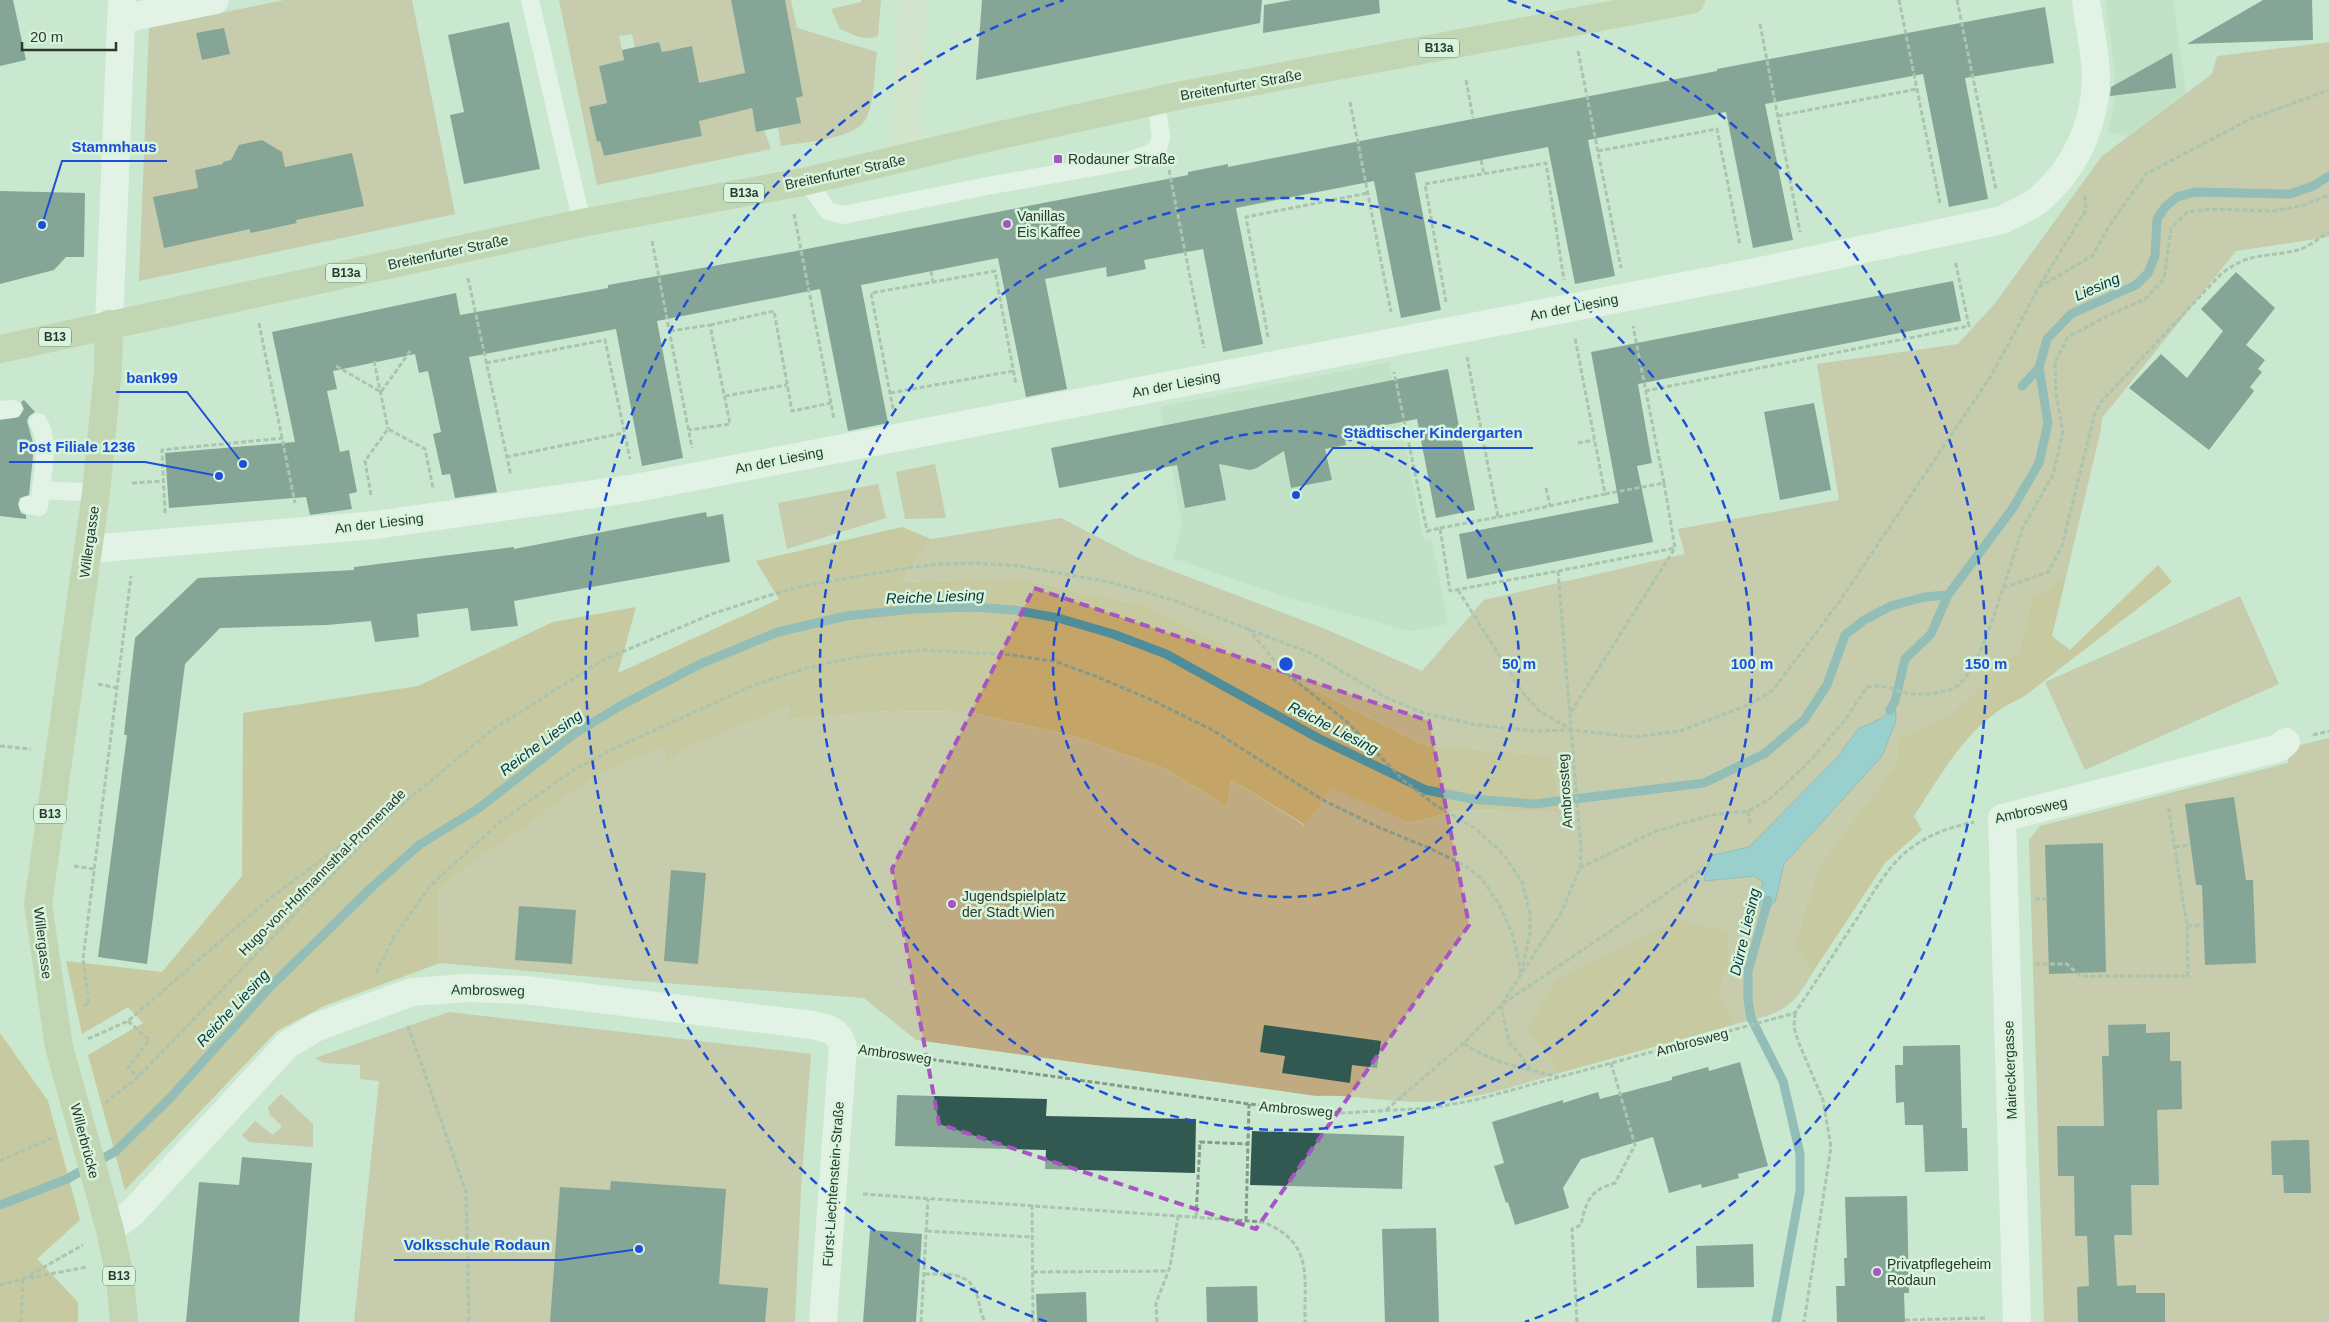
<svg xmlns="http://www.w3.org/2000/svg" width="2329" height="1322" font-family="Helvetica,sans-serif">
<style>
.built{fill:#b9dbbf}
.green{fill:#c0aa81;fill-rule:evenodd}
.forest{fill:#c4a567}
.water{fill:#5db2c8;stroke:#4f8d9a}
.lines{fill:none;stroke-linecap:round;stroke-linejoin:round}
.stream{stroke:#4f8d9a;stroke-width:9}
.building{fill:#325852}
.path{stroke:#859a89;stroke-width:3;stroke-dasharray:5 2.5;stroke-linecap:butt}
.service{stroke:#fff;stroke-width:18}
.minor{stroke:#fff;stroke-width:28}
.secondary{stroke:#dce0c8;stroke-width:28}
.primary{stroke:#bac290;stroke-width:28}
.marked{fill:none;stroke:#a855c4;stroke-width:4;stroke-dasharray:10 6;stroke-linejoin:round}
.ring{fill:none;stroke:#1d4ed8;stroke-width:2.5;stroke-dasharray:9 6}
.poi-dot{fill:#a855c4;stroke:#d7f4dc;stroke-width:2}
.labels{text-anchor:middle;stroke-width:5;stroke-linejoin:round;paint-order:stroke}
.shield{fill:#d7f4dc;stroke:#607063;stroke-width:1}
.shield-label{font-size:12px;font-weight:bold;fill:#2d382f}
.street-label{font-size:14px;fill:#2d382f;stroke:#d7f4dc}
.poi-label{font-size:14px;fill:#2d382f;stroke:#d7f4dc;text-anchor:start}
.water-label{font-size:15px;font-style:italic;fill:#09333d;stroke:#d7f4dc}
.centre{fill:#1d4ed8;stroke:#d7f4dc;stroke-width:2.5}
.ring-label{font-size:15px;text-anchor:middle;font-weight:bold;fill:#1d4ed8;stroke:#d7f4dc;stroke-width:5;stroke-linejoin:round;paint-order:stroke}
.leader{fill:none;stroke:#1d4ed8;stroke-width:2}
.callout-dot{fill:#1d4ed8;stroke:#d7f4dc;stroke-width:2}
.callout-label{font-size:15px;text-anchor:middle;font-weight:bold;fill:#1d4ed8;stroke:#d7f4dc;stroke-width:5;stroke-linejoin:round;paint-order:stroke}
</style>
<rect width="100%" height="100%" fill="#cae7cf"/>
<!-- built -->
<path class="built" d="M2106,0H2173L2186,94L2129,136L2108,133L2114,105L2115,76Z
M1389,362L1424,541L1432,540L1448,624L1409,631L1279,595L1173,558L1182,524L1160,407Z"/>
<!-- green -->
<path class="green" d="M284,0H412L455,214L139,281L149,28Z
M559,0H731L756,132L764,130L771,149L597,185ZM632,34L635,47L659,42L662,52L692,46L696,69L670,89L699,121L702,136L604,156L600,141H597L589,107L633,97L604,89L599,66L624,60L619,36Z
M785,0H791L797,28L877,52C874,72 875,98 867,117C857,140 803,142 781,146L778,128L800,123L796,98L803,96Z
M861,0H881L878,36C864,42 853,34 840,29L831,9L861,2Z
M2329,42V237L2236,251L2102,418L2101,429L2066,577L2032,599L2019,649L1949,716L1898,738L1896,764L1820,864L1794,945L1813,972C1790,1012 1780,1013 1736,1024L1718,993L1727,967L1527,1031L1560,1073C1515,1086 1469,1102 1421,1102C1386,1102 1352,1094 1317,1096L916,1040L864,998L638,981L440,963L438,890L449,880L601,773L666,744L665,764L685,749L789,706L788,719L891,711L968,712L1073,736L1168,770L1227,807L1232,780L1304,825L1332,787L1410,823L1461,810L1561,812L1552,756L1424,745L1148,606L1015,578L901,582L931,539L1061,518L1136,557L1323,628L1422,671L1484,600L1685,554L1678,529L1839,500L1817,364L1958,344L1996,302L2102,156L2212,74L2217,56Z
M935,464L946,518L905,519L896,472Z
M878,484L886,518L787,549L778,503Z
M2240,596L2279,684L2085,770L2045,682Z
M2329,738V1322H2044L2029,840L2040,826L2288,763V748Z
M449,1012L811,1054L801,1188L795,1322H354L379,1081L360,1079V1065L324,1063L315,1058Z
M281,1094L313,1124V1147L249,1142L242,1135L255,1121L273,1135L282,1126L270,1115L268,1107Z"/>
<!-- forest -->
<path class="forest" d="M902,527L931,539L901,582L1015,578L1148,606L1424,745L1552,756L1561,812L1461,810L1410,823L1332,788L1305,825L1232,780L1227,807L1168,770L1073,736L968,712L891,711L788,719L789,706L685,749L665,764V745L601,773L449,880L438,890L440,963L324,1006L277,1031L125,1190L88,1055L143,1023L128,1007L82,1034L66,961L162,972L242,876L243,713L418,686L553,622L636,607L618,673L779,599L756,561Z
M2158,565L2172,582L2022,698C1972,718 1942,773 1914,816L1922,830L1885,863L1813,972L1794,945L1820,864L1896,764L1898,738L1949,716L2019,649L2032,599L2066,577L2052,636L2070,650Z
M1678,920L1728,932L1727,967L1718,993L1736,1024L1560,1073L1527,1031L1556,980Z
M0,1033L48,1101L80,1220L37,1259L78,1302V1322H0Z"/>
<!-- water -->
<path class="water" d="M1895,701L1896,721L1882,756L1784,864L1775,902L1765,910L1759,906L1763,882L1754,876L1704,881L1710,856L1749,847L1836,759L1858,729L1884,717Z"/>
<g class="lines">
<!-- stream -->
<path class="stream" d="M2022,386L2039,368
M1890,710L1895,701L1905,659L1931,634L1948,595L2013,508L2039,463L2048,423L2039,368L2047,339L2071,314L2136,285L2148,273L2155,256L2157,219L2165,207L2177,197L2195,192L2290,194L2313,186L2329,176
M1768,900L1748,971V1000L1751,1018L1783,1081L1800,1154V1191L1776,1322
M0,1205L67,1179L116,1151L171,1097L270,987L372,887L419,845L479,808L574,734L620,706L700,664L778,632L846,616L914,609L971,607L1014,610L1058,618L1113,634L1166,654L1318,738L1426,790L1472,799L1534,804L1704,783L1764,754L1804,720L1827,685L1845,635L1864,620L1891,606L1924,597L1948,595"/>
</g>
<!-- building -->
<path class="building" d="M0,0H13L26,60L0,66Z
M731,0H785L803,96L796,98L801,123L756,132L752,108L699,121L702,136L604,156L600,141L597,142L589,107L607,103L599,66L624,60L622,50L659,42L662,52L692,46L699,83L745,73Z
M982,0H1262L1260,23L976,80Z
M1292,0H1379L1380,13L1263,33L1264,5Z
M2263,0H2312L2313,40L2187,44Z
M2045,7L2054,63L1965,78L1988,199L1949,207L1923,74L1765,104L1793,240L1753,248L1726,112L1588,140L1615,276L1575,284L1548,147L1415,173L1441,310L1401,318L1374,181L1236,208L1263,344L1223,352L1203,249L1144,260L1146,269L1107,277L1106,267L1045,279L1067,389L1026,397L998,258L861,285L888,423L848,431L820,289L657,321L683,458L642,466L616,329L469,357L497,492L455,498L450,474L442,475L433,434L441,432L428,371L419,373L415,354L333,371L337,389L327,391L340,452L349,450L357,492L349,494L352,509L310,515L306,497L169,508L165,453L295,442L272,332L456,293L460,315L548,299L608,288V285L791,252L1188,175V172L1228,164V167L1717,71V69Z
M509,22L540,169L464,184L450,115L464,112L448,35Z
M224,28L230,54L202,60L196,33Z
M2172,53L2176,88L2110,96L2111,87Z
M262,140L282,152L285,167L352,153L364,206L296,220L297,223L250,233V229L164,248L153,197L198,188L195,170L223,164V162L231,160L239,145Z
M0,191L85,193L84,257H66L54,270L0,284Z
M2236,272L2275,308L2246,345L2265,360L2258,369L2262,372L2250,387L2254,391L2209,450L2129,388L2161,354L2187,378L2223,331L2201,309Z
M1953,281L1961,321L1638,384L1652,463L1637,466L1653,542L1467,579L1459,534L1619,503L1591,352Z
M1448,369L1475,510L1436,518L1417,419L1344,433L1346,445L1325,449L1332,480L1291,488L1284,451L1257,468L1250,470L1219,464L1226,500L1185,508L1177,465L1059,488L1051,448Z
M24,400L35,412L29,416L27,421L34,446L29,495L20,498L18,504L21,513L26,515V519L0,516V420L19,417L24,409L21,402Z
M1814,403L1831,490L1780,500L1764,412Z
M706,512L707,517L723,514L730,562L514,601L518,626L471,631L468,608L417,614L419,637L375,642L371,621L327,625L220,628L185,664L147,964L98,957L127,735H124L135,638L198,578L354,570V567L514,547V549Z
M2234,797L2246,880H2253L2256,963L2205,965L2202,885H2196L2185,804Z
M2103,843L2106,972L2049,974L2045,845Z
M671,870L706,873L698,964L664,961Z
M519,906L576,910L572,964L515,960Z
M2146,1024V1033L2170,1032V1061H2181L2182,1109L2157,1110L2159,1185H2131L2132,1235H2114L2117,1286L2136,1285V1293H2165V1322H2078L2077,1287L2089,1286L2087,1236H2075L2074,1176H2058L2057,1126H2104L2102,1056H2109L2108,1025Z
M1264,1025L1381,1041L1377,1068L1352,1065L1350,1083L1282,1073L1285,1056L1260,1052Z
M1960,1045L1962,1128H1967L1968,1171L1925,1172L1923,1125H1905L1904,1102L1896,1103L1895,1065H1903V1046Z
M1740,1062L1768,1166L1738,1174L1739,1178L1702,1188L1701,1184L1669,1193L1653,1137L1581,1159L1563,1188L1569,1208L1515,1225L1508,1202L1506,1203L1494,1166L1504,1163L1492,1122L1563,1100V1103L1598,1092L1600,1099L1672,1080V1077L1708,1067L1709,1071Z
M897,1095L1047,1099L1046,1116L1196,1119L1195,1173L1045,1169L1046,1150L895,1146Z
M1252,1131L1404,1136L1402,1189L1250,1185Z
M2295,1140H2309L2311,1193H2284L2283,1175H2272L2271,1141Z
M242,1157L312,1163L299,1322H186L199,1182L239,1185Z
M611,1181L726,1189L719,1284L768,1288L765,1322H550L560,1187L610,1190Z
M1907,1196L1909,1293H1904L1905,1322H1837L1836,1286H1845L1844,1258H1847L1845,1197Z
M1436,1228L1439,1322H1385L1382,1229Z
M870,1230L922,1234L916,1322H863Z
M1753,1244L1754,1287L1697,1288L1696,1246Z
M1257,1286L1258,1322H1207L1206,1287Z
M1086,1292L1087,1322H1037L1036,1294Z"/>
<g class="lines">
<!-- path -->
<path class="path" d="M1899,0L1940,203
M1957,0L1996,190
M1760,24L1800,232
M1578,51L1621,268
M1466,80L1473,118
M1350,102L1391,312
M1778,116L1917,89
M1598,151L1717,129L1740,245
M1481,160L1484,174
M1169,170L1204,348
M794,214L834,419
M652,241L692,448
M931,271L933,282
M468,278L511,476
M2040,285L2086,210L2085,194
M1446,302L1425,184L1546,163L1564,280
M259,323L295,503
M710,325L774,311L792,411L831,403
M670,331L710,325L730,424L689,430
M1268,337L1246,217L1368,193
M374,361L388,429
M486,363L605,340L630,459
M336,366L381,392L411,350
M1645,391L1969,326L1955,260
M890,393L1013,371
M725,396L787,385
M893,409L871,293L995,271L1016,385
M1578,443L1594,440
M506,457L624,433
M132,483L164,481
M1546,488L1550,506
M1605,494L1664,483L1633,326
M371,495L365,461L388,429L425,449L433,488
M165,513L162,450L283,438
M1498,517L1605,494L1575,338
M1440,528L1498,517L1467,357
M1558,571L1675,548L1664,483
M2003,588L2023,527L2053,475L2063,432L2056,394L2055,362L2068,337L2107,316L2145,299L2164,279L2171,229L2187,212L2210,209L2273,211L2301,206L2329,195
M1458,590L1523,693L1539,711L1572,730L1635,737L1680,731L1751,704L1773,690L1839,602L1991,376L2039,287L2092,256L2109,226L2146,174L2250,119L2329,90
M1248,628L1281,669L1347,722L1402,779L1435,805L1475,828L1504,855L1522,882L1530,913V933L1522,970
M98,684L117,688
M1571,712L1675,548
M2313,735L2329,731
M0,746L31,749
M1748,811L1750,824
M2175,847L2190,845
M74,866L94,869
M1580,868L1654,832L1711,815L1748,811L1770,799L1811,760L1845,720L1867,687C1886,684 1894,691 1912,694C1925,695 1942,693 1954,688C1976,677 1995,612 2003,588L2048,572L2062,546L2094,416L2100,403L2221,274C2250,251 2266,258 2298,250C2309,247 2320,237 2329,232
M2035,899H2047
M2187,926L2204,925
M2035,964H2067L2080,976H2188L2187,926L2168,805
M376,973L395,935L431,885L500,822L572,771L609,751L754,685L806,668L857,657L922,650L1013,655L1057,662L1095,676L1152,700L1214,731L1323,800L1378,827L1429,848L1464,865L1481,878L1498,902L1513,936L1521,973
M83,1005L89,1004L83,959L131,576
M1795,1013L1794,1027L1798,1041L1823,1100L1831,1147L1804,1322
M128,1021L149,1040L128,1068L138,1077
M408,1026L466,1192L469,1322
M88,1039L128,1021L268,900L340,846L388,815
M1464,1043C1492,1064 1525,1068 1558,1077
M872,1051L1249,1104L1342,1113L1431,1108L1475,1100L1795,1013C1816,981 1837,949 1858,917C1873,893 1888,865 1911,848C1930,834 1951,827 1974,822
M1531,1069L1509,1042L1501,1005L1701,870
M105,1103L138,1077L393,812L493,729L603,660L712,614L767,596L808,585L907,568L940,564L977,563L1019,566L1109,582L1173,600L1313,654L1385,697L1423,713L1477,725L1533,731L1572,730
M1386,1110L1464,1043L1501,1005L1561,913L1580,868L1581,850L1558,571L1450,591L1440,528L1427,531L1394,372
M0,1161L54,1137
M863,1194L1263,1222C1314,1243 1304,1275 1305,1322
M1032,1205L1033,1322
M1196,1217L1200,1142L1247,1144
M1246,1221L1249,1104
M927,1231L1032,1237
M1033,1272L1168,1271
M925,1274C945,1274 970,1271 977,1295C980,1304 980,1313 985,1322
M23,1279L83,1245
M0,1285L23,1279L87,1267
M1905,1320L1987,1318
M21,1322L23,1279
M921,1322L928,1199
M1157,1322L1156,1303L1170,1267L1178,1216
M1577,1322L1572,1229L1581,1225C1586,1200 1591,1190 1615,1183L1635,1145L1611,1063"/>
<!-- service -->
<path class="service" d="M530,0L582,223
M807,181L828,211L843,215L987,186L1128,161L1148,154L1158,148L1161,137L1156,101
M0,410L13,409
M38,422C50,439 43,470 41,490L96,493
M28,505L39,507L41,490"/>
<!-- minor -->
<path class="minor" d="M122,19L215,0
M109,324L122,0
M89,549L376,525L636,488L1746,274L2002,220C2013,214 2026,209 2036,202C2073,172 2095,127 2096,79C2096,54 2089,26 2086,0
M110,1230L133,1212L287,1045L317,1027L412,992L467,988L525,990L812,1025C827,1028 839,1030 843,1047L823,1322
M2017,1322L2002,818L2279,748L2286,742"/>
<!-- secondary -->
<path class="secondary" d="M905,159L913,0"/>
<!-- primary -->
<path class="primary" d="M109,324L108,370L96,493L38,904L59,1047L110,1230L120,1278L124,1322
M0,349L582,223L807,181L996,136L1187,94L1691,0"/>
</g>
<!-- marked area -->
<path d="M0 0H2329V1322H0ZM1034,588L1429,721L1469,925L1256,1229L939,1124L892,869Z" fill="#cae7cf" fill-opacity=".55" fill-rule="evenodd"/>
<path class="marked" d="M1034,588L1429,721L1469,925L1256,1229L939,1124L892,869Z"/>
<!-- distance rings -->
<g class="ring">
<circle cx="1286" cy="664" r="233"/>
<circle cx="1286" cy="664" r="466"/>
<path d="M1047 1322A700 700 0 0 1 1064 0M1508 0A700 700 0 0 1 1525 1322"/>
</g>
<!-- markers -->
<g class="poi-dot">
<rect x="1053" y="154" width="10" height="10" rx="2.5"/>
<circle cx="1007" cy="224" r="5"/>
<circle cx="952" cy="904" r="5"/>
<circle cx="1877" cy="1272" r="5"/>
</g>
<g class="labels">
<!-- shield labels -->
<g class="shield">
<rect x="1419" y="38.5" width="40" height="19" rx="4"/>
<rect x="724" y="183.5" width="40" height="19" rx="4"/>
<rect x="326" y="263.5" width="40" height="19" rx="4"/>
<rect x="39" y="327.5" width="32" height="19" rx="4"/>
<rect x="34" y="804.5" width="32" height="19" rx="4"/>
<rect x="103" y="1266.5" width="32" height="19" rx="4"/>
</g>
<g class="shield-label">
<text x="1439" y="52">B13a</text>
<text x="744" y="197">B13a</text>
<text x="346" y="277">B13a</text>
<text x="55" y="341">B13</text>
<text x="50" y="818">B13</text>
<text x="119" y="1280">B13</text>
</g>
<!-- street labels -->
<g class="street-label">
<text transform="translate(1241 85) rotate(-10)" y="5">Breitenfurter Straße</text>
<text transform="translate(845 172) rotate(-12)" y="5">Breitenfurter Straße</text>
<text transform="translate(448 252) rotate(-12)" y="5">Breitenfurter Straße</text>
<text transform="translate(1574 307) rotate(-11)" y="5">An der Liesing</text>
<text transform="translate(1176 384) rotate(-11)" y="5">An der Liesing</text>
<text transform="translate(779 460) rotate(-11)" y="5">An der Liesing</text>
<text transform="translate(379 523) rotate(-7)" y="5">An der Liesing</text>
<text transform="translate(89 542) rotate(-82)" y="5">Willergasse</text>
<text transform="translate(1565 791) rotate(-94)" y="5">Ambrossteg</text>
<text transform="translate(2031 810) rotate(-13)" y="5">Ambrosweg</text>
<text transform="translate(322 872) rotate(-45)" y="5">Hugo-von-Hofmannsthal-Promenade</text>
<text transform="translate(43 943) rotate(83)" y="5">Willergasse</text>
<text transform="translate(488 990) rotate(1)" y="5">Ambrosweg</text>
<text transform="translate(1692 1042) rotate(-15)" y="5">Ambrosweg</text>
<text transform="translate(895 1054) rotate(8)" y="5">Ambrosweg</text>
<text transform="translate(2010 1070) rotate(-92)" y="5">Maireckergasse</text>
<text transform="translate(1296 1109) rotate(5)" y="5">Ambrosweg</text>
<text transform="translate(85 1141) rotate(75)" y="5">Willerbrücke</text>
<text transform="translate(833 1184) rotate(-86)" y="5">Fürst-Liechtenstein-Straße</text>
</g>
<!-- poi labels -->
<g class="poi-label">
<text x="1068" y="164">Rodauner Straße</text>
<text x="1017" y="221">Vanillas<tspan x="1017" dy="16">Eis Kaffee</tspan></text>
<text x="962" y="901">Jugendspielplatz<tspan x="962" dy="16">der Stadt Wien</tspan></text>
<text x="1887" y="1269">Privatpflegeheim<tspan x="1887" dy="16">Rodaun</tspan></text>
</g>
<!-- water labels -->
<g class="water-label">
<text transform="translate(2097 287) rotate(-24)" y="5">Liesing</text>
<text transform="translate(935 597) rotate(-2)" y="5">Reiche Liesing</text>
<text transform="translate(1333 728) rotate(27)" y="5">Reiche Liesing</text>
<text transform="translate(541 743) rotate(-37)" y="5">Reiche Liesing</text>
<text transform="translate(1745 932) rotate(-77)" y="5">Dürre Liesing</text>
<text transform="translate(233 1008) rotate(-47)" y="5">Reiche Liesing</text>
</g>
</g>
<circle cx="1286" cy="664" r="8" class="centre"/>
<g class="ring-label">
<text x="1519" y="669">50 m</text>
<text x="1752" y="669">100 m</text>
<text x="1986" y="669">150 m</text>
</g>
<!-- callouts -->
<path class="leader" d="M42 225L62 161H167M243 464L187 392H116M1296 495L1333 448H1533M219 476L145 462H9M639 1249L561 1260H394"/>
<g class="callout-dot">
<circle cx="42" cy="225" r="5"/>
<circle cx="243" cy="464" r="5"/>
<circle cx="1296" cy="495" r="5"/>
<circle cx="219" cy="476" r="5"/>
<circle cx="639" cy="1249" r="5"/>
</g>
<g class="callout-label">
<text x="114" y="152">Stammhaus</text>
<text x="152" y="383">bank99</text>
<text x="1433" y="438">Städtischer Kindergarten</text>
<text x="77" y="452">Post Filiale 1236</text>
<text x="477" y="1250">Volksschule Rodaun</text>
</g>
<!-- scale -->
<path d="M22 42v8h94v-8" fill="none" stroke="#2d382f" stroke-width="2.5"/>
<text x="30" y="42" font-size="15" fill="#2d382f" stroke="#d7f4dc" stroke-width="4" paint-order="stroke">20 m</text>
</svg>
